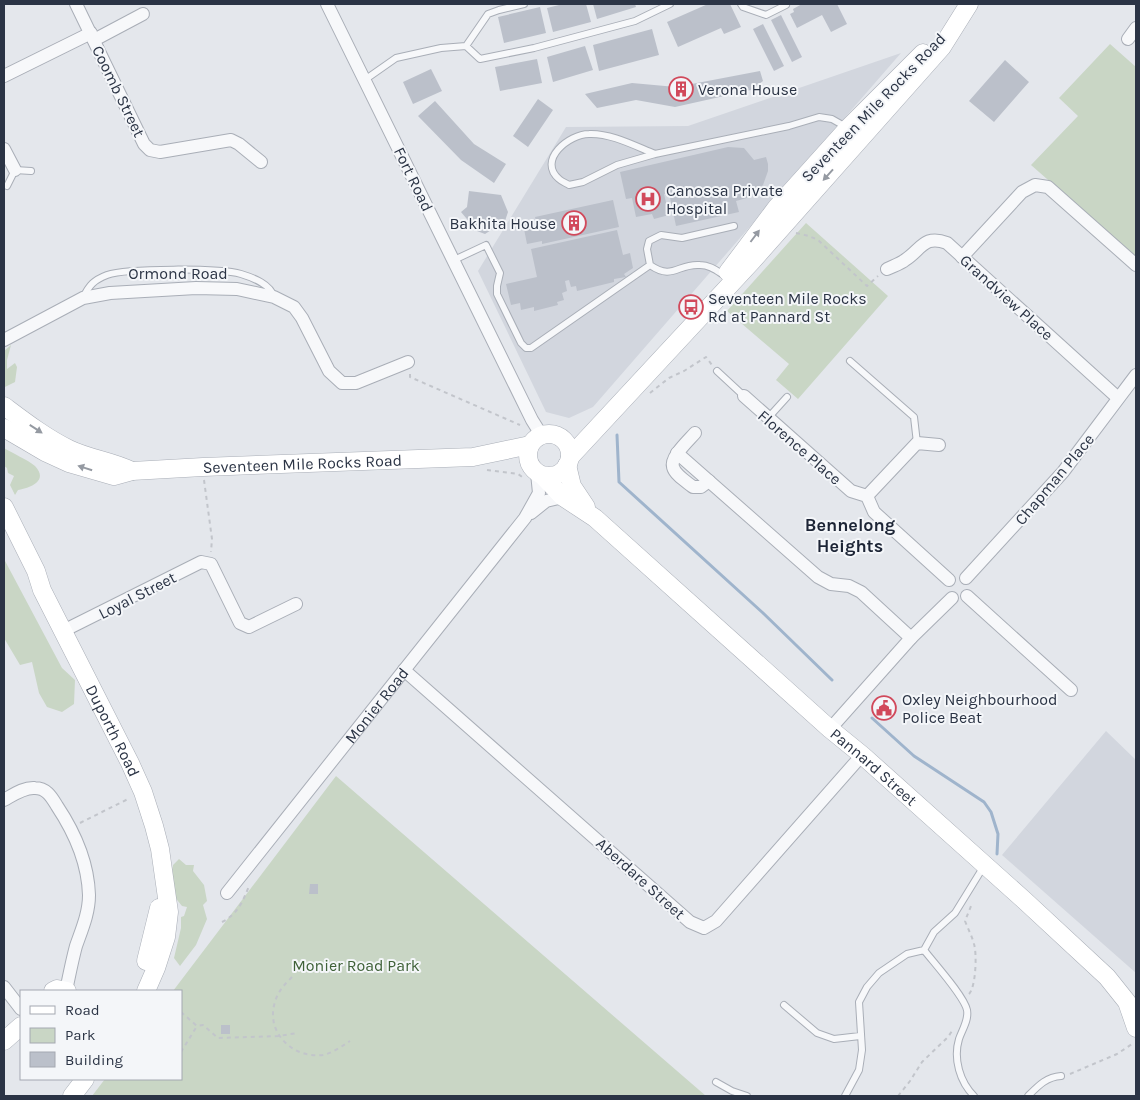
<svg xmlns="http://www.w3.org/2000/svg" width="1140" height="1100" font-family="Karla,sans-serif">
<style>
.built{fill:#d2d6de}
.green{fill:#c9d6c5}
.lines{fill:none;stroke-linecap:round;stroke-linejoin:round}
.stream{stroke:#9fb4cc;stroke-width:3}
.building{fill:#bbc0ca}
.lane-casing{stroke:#a9aeb7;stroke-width:8}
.street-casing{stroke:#a9aeb7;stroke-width:14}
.secondary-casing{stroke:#a9aeb7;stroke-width:19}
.path{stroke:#c2c5cb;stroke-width:2;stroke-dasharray:4 4;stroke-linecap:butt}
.lane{stroke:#f7f8fa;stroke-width:6}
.street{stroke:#f7f8fa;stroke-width:12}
.secondary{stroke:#fff;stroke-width:18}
.oneway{fill:#959aa2}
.labels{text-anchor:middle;stroke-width:4;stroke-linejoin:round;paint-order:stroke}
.poi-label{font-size:16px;fill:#2b3445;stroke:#f4f6f9;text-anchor:start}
.street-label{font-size:16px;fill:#2b3445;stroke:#f4f6f9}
.park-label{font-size:16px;fill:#3f6138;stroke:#f4f6f9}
.neighbourhood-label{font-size:18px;font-weight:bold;fill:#1d2536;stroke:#f4f6f9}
</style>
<rect width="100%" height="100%" fill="#e4e7ec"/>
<!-- built -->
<path class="built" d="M901,53L593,407L569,418L546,412L478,271L566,127L688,126Z
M1106,731L1136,760V973L1002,855Z"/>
<!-- green -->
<path class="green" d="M1110,44L1136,67V257L1031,165L1078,116L1059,98Z
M806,223L888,296L798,399L776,380L789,364L727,311Z
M11,345L7,360V369L15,363L17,367L15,382L5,387L4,351Z
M4,448C12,453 28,460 35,466C49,481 30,488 18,490L15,495L10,485L14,476L8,473L7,468L4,466Z
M4,559L62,668L75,680L74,704L62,712L47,707L39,693L32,662L20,665L4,638Z
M336,776L706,1096H92L105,1079H181V991H173Z
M179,859L186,865H194L193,871L204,885L207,901L203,905L207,919L196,945L180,966L174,958L181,928V917L184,916L187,907L182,906L173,895L171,878L173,865Z"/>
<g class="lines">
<!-- stream -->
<path class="stream" d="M617,435L619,482L763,613L832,680
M872,718L914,756L984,802L991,812L998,834L997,854"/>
</g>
<!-- building -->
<path class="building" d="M563,4H586L591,22L553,32L547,8Z
M593,4H635L636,7L597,19Z
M708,4H730L741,27L724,34L721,28L678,47L667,22Z
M802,4H837L847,24L831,32L822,15L797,28L790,14L794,12L793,9Z
M540,7L546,33L504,43L498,17Z
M781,15L802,57L792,62L771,20Z
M763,24L784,66L774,71L753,29Z
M652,29L659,55L599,71L593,45Z
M585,46L593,70L553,82L547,57Z
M537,59L542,83L500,91L495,67Z
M1005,60L1029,82L994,122L969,101Z
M431,69L442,91L413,104L403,82Z
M760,71L763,81L751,90L675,107L636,100L597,108L585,94L632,83L676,87Z
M538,99L553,110L528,147L513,136Z
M435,101L474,144L506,164L494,183L461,160L418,116Z
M728,147L744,148L754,160L766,157L768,164V171L763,185L754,194L747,198L736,201L739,212L676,226L669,193L664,194L669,215L654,219L652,214L636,217L632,198L626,199L620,172Z
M469,191L501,195L508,212L505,221L485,234L477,231L461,212L467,207Z
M613,200L619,227L542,244V241L527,244L523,224L536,221L535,217Z
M617,230L623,255L630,253L633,268L624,274L626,277L614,279V282L577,291L576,286L571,287L569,280L565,281L567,291L562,293L564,300L557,302L558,305L534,311V307L521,310L520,303L511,305L506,284L537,277L531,249Z
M310,884H318V894H309Z
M221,1025H230V1034H221Z"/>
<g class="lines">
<!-- lane casing -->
<g class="lane-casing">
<path id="lane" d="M741,4L743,7L766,15L786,5
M466,46L480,59L534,48L635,21L670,4
M366,79L396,58L441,48L466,46L488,14L499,10L524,4
M655,154C635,146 611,133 589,134C569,134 537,160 559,179C562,182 566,183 569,185L583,182L617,165L655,154L789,126L819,117L832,119L846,127
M7,186L15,170L31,171
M454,260L486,245L500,273L497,286V294L521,343L526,348H531L650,265
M725,276C717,271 710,265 700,265C678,263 673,281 650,265L647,249L649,241L661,235L682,238L734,226
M83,298C89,285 94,280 107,275C127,268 220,268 241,274C254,278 270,284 274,297
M850,361L914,417L917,443
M717,371L744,396
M768,418L787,397
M924,950C934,963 964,996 967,1010C969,1020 962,1030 959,1039C953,1059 960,1082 974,1096
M784,1005L817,1033L834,1039L860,1036
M716,1082L732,1091L747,1096
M845,1096L859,1070L862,1050L859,1002L867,987L879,973L907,954L924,950L934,932L955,913L984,866
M1028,1096C1038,1086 1046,1077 1061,1076"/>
</g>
<!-- street casing -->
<g class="street-casing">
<g id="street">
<path d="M76,4L144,144L150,150L160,152L231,140L239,144L261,162"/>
<path d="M327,4L532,420L542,436"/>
<path d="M1128,39L1136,28"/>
<path d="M94,40L143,14"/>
<path d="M4,76L91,33"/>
<path d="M4,149L15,170"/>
<path d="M962,257L1022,192L1035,185L1048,187L1136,265"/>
<path d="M887,269C893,266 900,264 905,260C921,250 924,234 947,243L1118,398"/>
<path d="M4,340L83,298L110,293L196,288L237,289L274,297L294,307L302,318L329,371L342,383H356L408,362"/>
<path d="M744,396L851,491L867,496L874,512L949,580"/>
<path d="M695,433C689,440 670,457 673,467C675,475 687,482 693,487H701L709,481"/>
<path d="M677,453L818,577L831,584L849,586L861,592L911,638"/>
<path d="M867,496L917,443L939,445"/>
<path d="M531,513L546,501L563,497"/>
<path d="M966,578L1063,472L1136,375"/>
<path d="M967,596L1071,690"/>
<path d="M63,631L201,562L211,564L240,623L249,627L296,604"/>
<path d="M404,670L690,922L704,928L716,921L862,755"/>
<path d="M830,729L911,638L952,598"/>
<path d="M4,800C13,795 24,787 35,788C47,788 52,798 57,806C75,833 88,862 89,895C89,913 82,929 76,946C72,961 69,976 66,991"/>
<path id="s1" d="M227,893L525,518L539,493L537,473"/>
<path d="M4,987L21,1009"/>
</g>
</g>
<!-- secondary casing -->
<g class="secondary-casing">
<g id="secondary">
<path d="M728,272L777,207L848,128L923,53"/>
<path d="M4,406C24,421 46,438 69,449C90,459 112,461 132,471"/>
<path id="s2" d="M4,428L45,452L69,463L114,476L132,471L203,467L473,457L530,445"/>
<circle cx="549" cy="455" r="21"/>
<path d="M570,457L753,260L942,47L969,4"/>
<path d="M567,465L572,486L586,507"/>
<path id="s3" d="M543,476L563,497L595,518L830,729L862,755L1024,900L1107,977L1127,1002L1136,1028"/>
<path id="s4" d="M4,507L36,571L42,590L130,763L143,792L154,826L160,849L169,912L166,937L156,968L146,991"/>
<path d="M146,961L159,908"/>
<path d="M53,991L57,989L67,991"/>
<path d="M4,1041L21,1026"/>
<path d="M72,1096L85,1079"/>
</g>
</g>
<!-- path -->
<path class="path" d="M796,233L809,236L818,240L867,286L878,276
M410,374V377L520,425
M650,393L669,378L684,371L706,357L712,365
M487,470L518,474L525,479
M204,480L212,539L211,552
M80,823L130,798
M222,922C238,914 243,901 249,886
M292,977C285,984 278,991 275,1002C265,1032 293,1059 323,1055C333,1053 342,1046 350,1041
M969,994C976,987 977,953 974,944C972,936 968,929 965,921L971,906
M181,1012L197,1026L203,1025L218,1038L279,1036L297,1033
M181,1052L197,1026
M1070,1074L1117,1054L1132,1044
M898,1096L910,1081L922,1062L948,1037L952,1031"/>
<!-- lane -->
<use href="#lane" class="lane"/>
<!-- street -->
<use href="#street" class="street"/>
<!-- secondary -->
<use href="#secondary" class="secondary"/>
</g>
<!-- one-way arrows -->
<defs><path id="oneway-solid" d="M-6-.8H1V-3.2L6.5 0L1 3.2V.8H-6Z" transform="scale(1.25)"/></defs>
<g class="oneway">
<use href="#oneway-solid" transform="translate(828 175) rotate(132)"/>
<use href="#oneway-solid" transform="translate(755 236) rotate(-53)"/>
<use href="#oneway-solid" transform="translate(36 429) rotate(33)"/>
<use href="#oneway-solid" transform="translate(85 468) rotate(-162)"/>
</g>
<!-- icons -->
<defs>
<g id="building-ring" transform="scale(1.25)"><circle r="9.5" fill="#f4f6f9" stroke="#d1495b" stroke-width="1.5"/><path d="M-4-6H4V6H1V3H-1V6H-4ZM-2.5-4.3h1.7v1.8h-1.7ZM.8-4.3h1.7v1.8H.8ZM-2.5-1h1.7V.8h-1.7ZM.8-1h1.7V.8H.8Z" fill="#d1495b"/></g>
<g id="hospital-ring" transform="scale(1.25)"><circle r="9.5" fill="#f4f6f9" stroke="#d1495b" stroke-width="1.5"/><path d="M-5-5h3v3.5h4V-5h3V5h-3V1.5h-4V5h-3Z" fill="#d1495b"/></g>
<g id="bus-ring" transform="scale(1.25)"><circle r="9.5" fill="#f4f6f9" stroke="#d1495b" stroke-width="1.5"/><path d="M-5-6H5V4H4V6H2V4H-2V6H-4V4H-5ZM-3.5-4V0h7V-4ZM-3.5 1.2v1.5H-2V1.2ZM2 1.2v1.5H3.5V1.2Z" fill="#d1495b"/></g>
<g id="civic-ring" transform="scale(1.25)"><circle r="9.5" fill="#f4f6f9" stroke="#d1495b" stroke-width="1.5"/><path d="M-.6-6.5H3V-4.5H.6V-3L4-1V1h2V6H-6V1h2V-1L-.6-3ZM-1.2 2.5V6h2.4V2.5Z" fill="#d1495b"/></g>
</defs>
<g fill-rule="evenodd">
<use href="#building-ring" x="681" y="89"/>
<use href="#hospital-ring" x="648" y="199"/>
<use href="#building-ring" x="574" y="223"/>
<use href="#bus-ring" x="691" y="307"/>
<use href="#civic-ring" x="884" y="708"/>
</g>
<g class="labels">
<!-- poi labels -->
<g class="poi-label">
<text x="698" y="95">Verona House</text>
<text x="666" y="196">Canossa Private<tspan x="666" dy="18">Hospital</tspan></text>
<text x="556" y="229" text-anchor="end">Bakhita House</text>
<text x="708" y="304">Seventeen Mile Rocks<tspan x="708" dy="18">Rd at Pannard St</tspan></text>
<text x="902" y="705">Oxley Neighbourhood<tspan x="902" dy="18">Police Beat</tspan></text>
</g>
<!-- street labels -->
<g class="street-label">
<text transform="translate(119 91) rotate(64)" y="6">Coomb Street</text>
<text transform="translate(873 107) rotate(-46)" y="6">Seventeen Mile Rocks Road</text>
<text transform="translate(414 179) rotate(64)" y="6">Fort Road</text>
<text x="178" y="279">Ormond Road</text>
<text transform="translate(1007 297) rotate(42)" y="6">Grandview Place</text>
<text transform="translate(800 447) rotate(41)" y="6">Florence Place</text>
<text dy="6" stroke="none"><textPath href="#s2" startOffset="310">Seventeen Mile Rocks Road</textPath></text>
<text transform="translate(1054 479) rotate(-50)" y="6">Chapman Place</text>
<text transform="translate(137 595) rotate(-27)" y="6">Loyal Street</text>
<text dy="6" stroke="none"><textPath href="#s1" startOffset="240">Monier Road</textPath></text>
<text dy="6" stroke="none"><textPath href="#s4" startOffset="249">Duporth Road</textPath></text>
<text dy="6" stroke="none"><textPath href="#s3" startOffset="441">Pannard Street</textPath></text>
<text transform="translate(641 878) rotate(42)" y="6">Aberdare Street</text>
</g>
<!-- park labels -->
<g class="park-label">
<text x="356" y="971">Monier Road Park</text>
</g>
<!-- neighbourhood labels -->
<g class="neighbourhood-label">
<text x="850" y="531">Bennelong<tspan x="850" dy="21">Heights</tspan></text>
</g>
</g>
<!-- border -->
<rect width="1140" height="1100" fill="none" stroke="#2b3445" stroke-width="10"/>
<!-- legend -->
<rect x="20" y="990" width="162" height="90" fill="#f4f6f9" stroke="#a4a8b1"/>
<rect x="30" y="1006" width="25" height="8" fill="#ffffff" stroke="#a4a8b1"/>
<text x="65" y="1015" font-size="15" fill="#2b3445">Road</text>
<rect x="30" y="1028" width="25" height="15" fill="#c9d6c5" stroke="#a4a8b1"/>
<text x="65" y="1040" font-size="15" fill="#2b3445">Park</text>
<rect x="30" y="1052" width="25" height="15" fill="#bbc0ca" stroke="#a4a8b1"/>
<text x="65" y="1065" font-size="15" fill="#2b3445">Building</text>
</svg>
